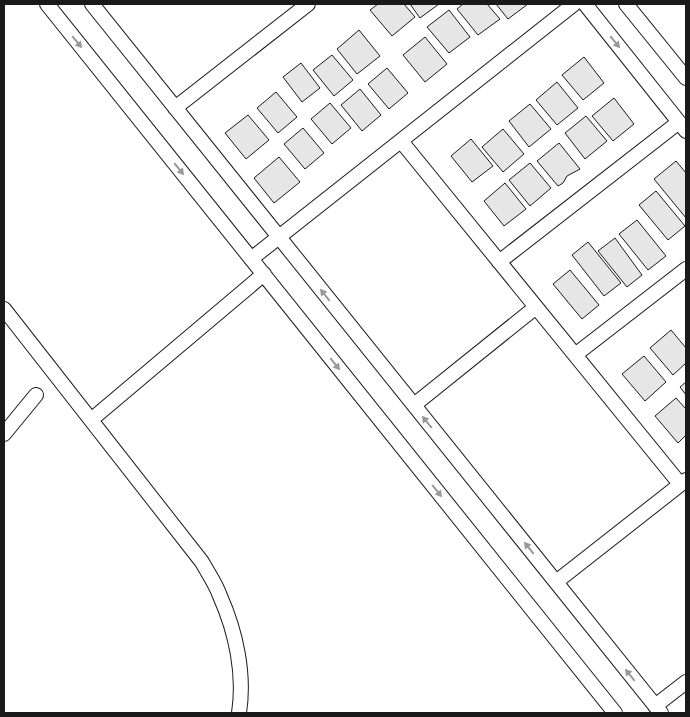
<svg xmlns="http://www.w3.org/2000/svg" width="690" height="717" font-family="'Nunito Sans',sans-serif">
<style>
.building{fill:#e6e6e6;stroke:#1a1a1a}
.lines{fill:none;stroke-linecap:round;stroke-linejoin:round}
.street-casing{stroke:#1a1a1a;stroke-width:16}
.street{stroke:#fff;stroke-width:14}
.oneway{fill:#989898}
</style>
<rect width="100%" height="100%" fill="#fff"/>
<!-- building -->
<path class="building" d="M378,4H404L415,17L392,36L370,10Z
M410,4H439L420,18Z
M463,4H487L500,19L478,35L457,9Z
M496,4H528L508,19Z
M449,10L470,37L449,53L427,27Z
M359,30L380,56L357,74L337,49Z
M425,37L447,64L425,82L403,55Z
M332,55L353,80L334,96L313,70Z
M584,57L604,83L583,100L562,75Z
M301,63L320,88L302,102L283,77Z
M387,68L408,93L389,109L368,84Z
M557,82L578,108L557,125L536,100Z
M360,89L381,115L362,131L341,105Z
M276,92L297,117L278,133L257,108Z
M614,98L634,124L613,141L592,116Z
M330,103L351,128L332,144L311,119Z
M530,104L551,129L529,147L509,121Z
M248,115L269,140L246,159L225,133Z
M586,116L607,141L585,159L565,133Z
M303,128L324,153L305,169L284,144Z
M503,129L524,154L503,172L482,147Z
M471,139L493,166L472,182L451,156Z
M559,143L580,169L567,176L563,183L558,186L537,161Z
M279,157L300,182L274,203L254,178Z
M676,161L686,173V218L654,179Z
M530,163L551,188L530,206L509,180Z
M505,183L526,209L504,226L484,201Z
M656,191L685,226L668,240L639,205Z
M637,220L666,256L648,270L619,234Z
M615,238L642,275L627,287L598,251Z
M588,242L621,283L604,296L572,255Z
M570,270L599,305L582,319L553,284Z
M671,330L686,348V363L673,375L650,348Z
M644,356L666,382L645,401L622,374Z
M686,382V395L680,387Z
M676,398L686,409V435L678,443L655,416Z"/>
<g class="lines">
<!-- street casing -->
<g class="street-casing">
<path id="street" d="M47,4L615,713
M92,4L661,713
M585,4L686,131
M626,4L686,78
M175,108L308,4
M401,141L680,484
M251,259L574,4
M499,262L679,122
M4,309L202,562C208,573 216,584 220,596C236,632 245,674 239,713
M575,355L686,269
M414,405L536,307
M91,420L264,274
M4,434L36,395
M556,582L686,480
M655,706L686,682"/>
</g>
<!-- street -->
<use href="#street" class="street"/>
</g>
<!-- one-way arrows -->
<defs><path id="oneway-solid" d="M-6-.8H1V-3.2L6.5 0L1 3.2V.8H-6Z" transform="scale(1.25)"/></defs>
<g class="oneway">
<use href="#oneway-solid" transform="translate(77 42) rotate(51)"/>
<use href="#oneway-solid" transform="translate(615 42) rotate(51)"/>
<use href="#oneway-solid" transform="translate(179 169) rotate(51)"/>
<use href="#oneway-solid" transform="translate(325 295) rotate(-129)"/>
<use href="#oneway-solid" transform="translate(335 364) rotate(51)"/>
<use href="#oneway-solid" transform="translate(427 422) rotate(-129)"/>
<use href="#oneway-solid" transform="translate(437 491) rotate(51)"/>
<use href="#oneway-solid" transform="translate(529 548) rotate(-129)"/>
<use href="#oneway-solid" transform="translate(630 675) rotate(-129)"/>
</g>
<!-- border -->
<rect width="690" height="717" fill="none" stroke="#1a1a1a" stroke-width="10"/>
</svg>
